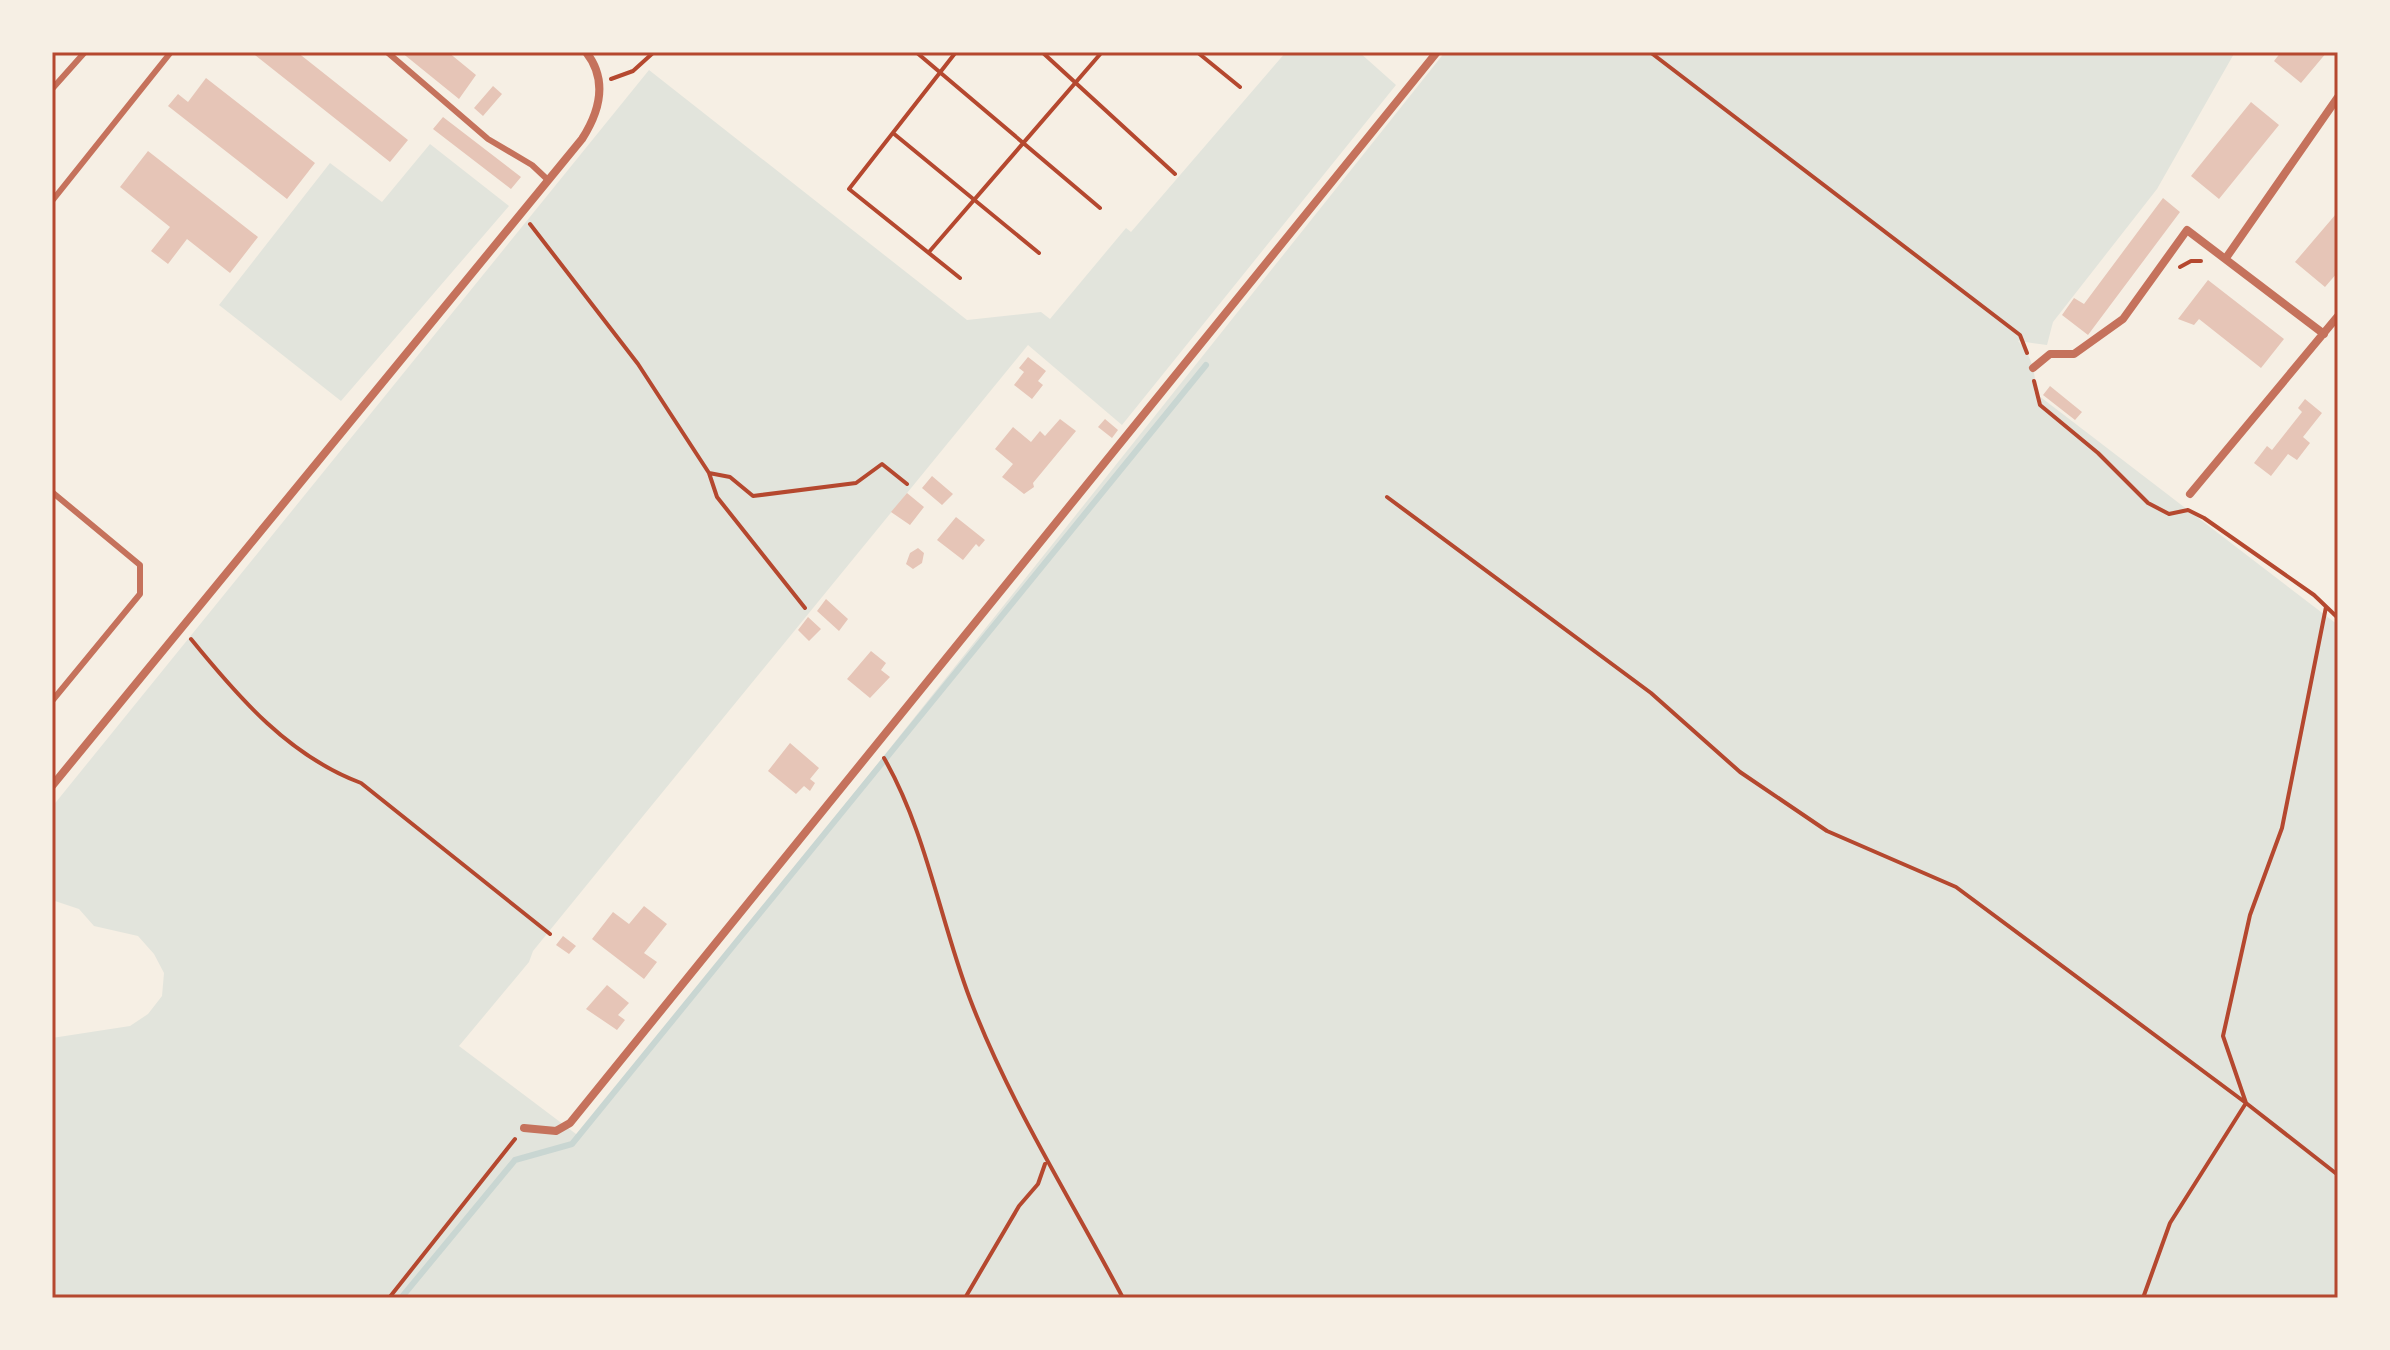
<svg xmlns="http://www.w3.org/2000/svg" width="2390" height="1350" font-family="Ubuntu,sans-serif">
<style>
.green{fill:#e2e4dc}
.lines{fill:none;stroke-linecap:round;stroke-linejoin:round}
.stream{stroke:#c9d6d2;stroke-width:6}
.building{fill:#e6c5b7}
.path{stroke:#b5482f;stroke-width:4}
.service{stroke:#c5725c;stroke-width:6}
.minor{stroke:#c5725c;stroke-width:8}
.neatline{fill:none;stroke:#b5482f;stroke-width:3}
</style>
<rect width="100%" height="100%" fill="#f6efe4"/>
<!-- green -->
<path class="green" d="M1286,52H1359L1396,85L1122,425L1028,345L603,865L533,951L529,962L459,1046L580,1137L1445,52H2235L2157,189L2053,322L2047,345L2018,341C2030,352 2038,376 2034,392L2338,625V1298H52V1038L130,1026L148,1014L162,996L164,973L154,954L138,936L94,926L79,909L52,900V807L649,70L967,320L1041,312L1050,319L1126,228L1131,232Z
M430,144L509,206L341,401L219,305L330,163L382,202Z"/>
<g class="lines">
<!-- stream -->
<path class="stream" d="M401,1298L515,1160L572,1144L1206,365"/>
</g>
<!-- building -->
<path class="building" d="M251,52H297L408,140L390,162Z
M401,52H448L476,75L459,99Z
M2281,52H2327L2301,83L2274,61Z
M206,78L315,163L287,199L168,106L178,94L188,102Z
M493,86L502,94L483,116L474,108Z
M2251,102L2279,125L2219,199L2191,176Z
M443,117L521,177L511,189L433,129Z
M148,151L258,237L230,273L187,239L168,264L151,251L170,227L120,187Z
M2163,198L2180,212L2088,335L2062,315L2074,298L2084,304Z
M2336,214L2338,272L2325,287L2295,262Z
M2208,280L2284,339L2261,368L2199,319L2194,325L2178,319Z
M1028,357L1046,371L1038,381L1043,385L1032,399L1014,385L1024,372L1019,368Z
M2050,386L2082,412L2075,420L2043,395Z
M2305,399L2322,413L2303,437L2310,443L2297,460L2288,454L2271,476L2254,463L2267,446L2272,450L2302,412L2298,408Z
M1060,419L1076,431L1033,483L1034,487L1024,494L1002,477L1013,464L995,449L1013,427L1031,442L1040,431L1045,436Z
M1105,419L1118,430L1112,438L1098,427Z
M932,476L953,494L942,505L922,488Z
M907,493L924,507L910,525L891,512Z
M956,517L985,540L979,547L976,544L963,560L937,540Z
M918,548L924,553L922,563L913,569L906,564L910,553Z
M826,599L848,619L839,631L817,611Z
M808,617L821,629L809,641L798,630Z
M871,651L886,663L881,670L890,677L870,698L847,679Z
M790,743L819,768L810,779L815,783L810,791L804,786L796,794L768,771Z
M644,906L667,924L644,953L657,962L644,979L592,939L613,912L629,924Z
M563,936L576,946L569,954L556,945Z
M607,985L629,1003L618,1015L625,1020L617,1030L586,1009Z"/>
<g class="lines">
<!-- path -->
<path class="path" d="M916,52L1100,208
M956,52L849,189L960,278
M1042,52L1175,174
M1197,52L1240,87
M1650,52L2020,335L2027,353
M611,79L633,71L654,52
M893,133L1039,253
M530,224L638,364L709,473L717,497L805,608
M929,252L1102,52
M2180,267L2191,261H2201
M2034,381L2040,405L2098,453L2148,503L2169,514L2188,510L2204,518L2314,595L2338,618
M709,473L730,477L753,496L856,483L882,464L907,484
M1387,497L1651,693L1740,772L1827,831L1956,887L2246,1103L2338,1175
M191,639C239,698 289,756 361,783L550,934
M884,758C926,831 940,920 970,999C1010,1104 1071,1199 1123,1298
M389,1298L515,1139
M965,1298L1019,1206L1038,1184L1045,1164
M2143,1298L2170,1223L2246,1103L2223,1036L2250,915L2282,828L2326,607"/>
<!-- service -->
<path class="service" d="M387,52L488,139L532,165L548,180
M52,89L85,52
M52,201L171,52
M52,492L140,565V594L52,701"/>
<!-- minor -->
<path class="minor" d="M2226,258L2338,97
M2033,368L2050,354H2074L2123,319L2187,230L2324,334
M2190,494L2338,316
M52,786L582,139C600,111 608,80 586,52
M524,1128L556,1131L570,1123L1437,52"/>
</g>
<!-- border -->
<rect width="2390" height="1350" fill="none" stroke="#f6efe4" stroke-width="108"/>
<rect x="54" y="54" width="2282" height="1242" class="neatline"/>
</svg>
